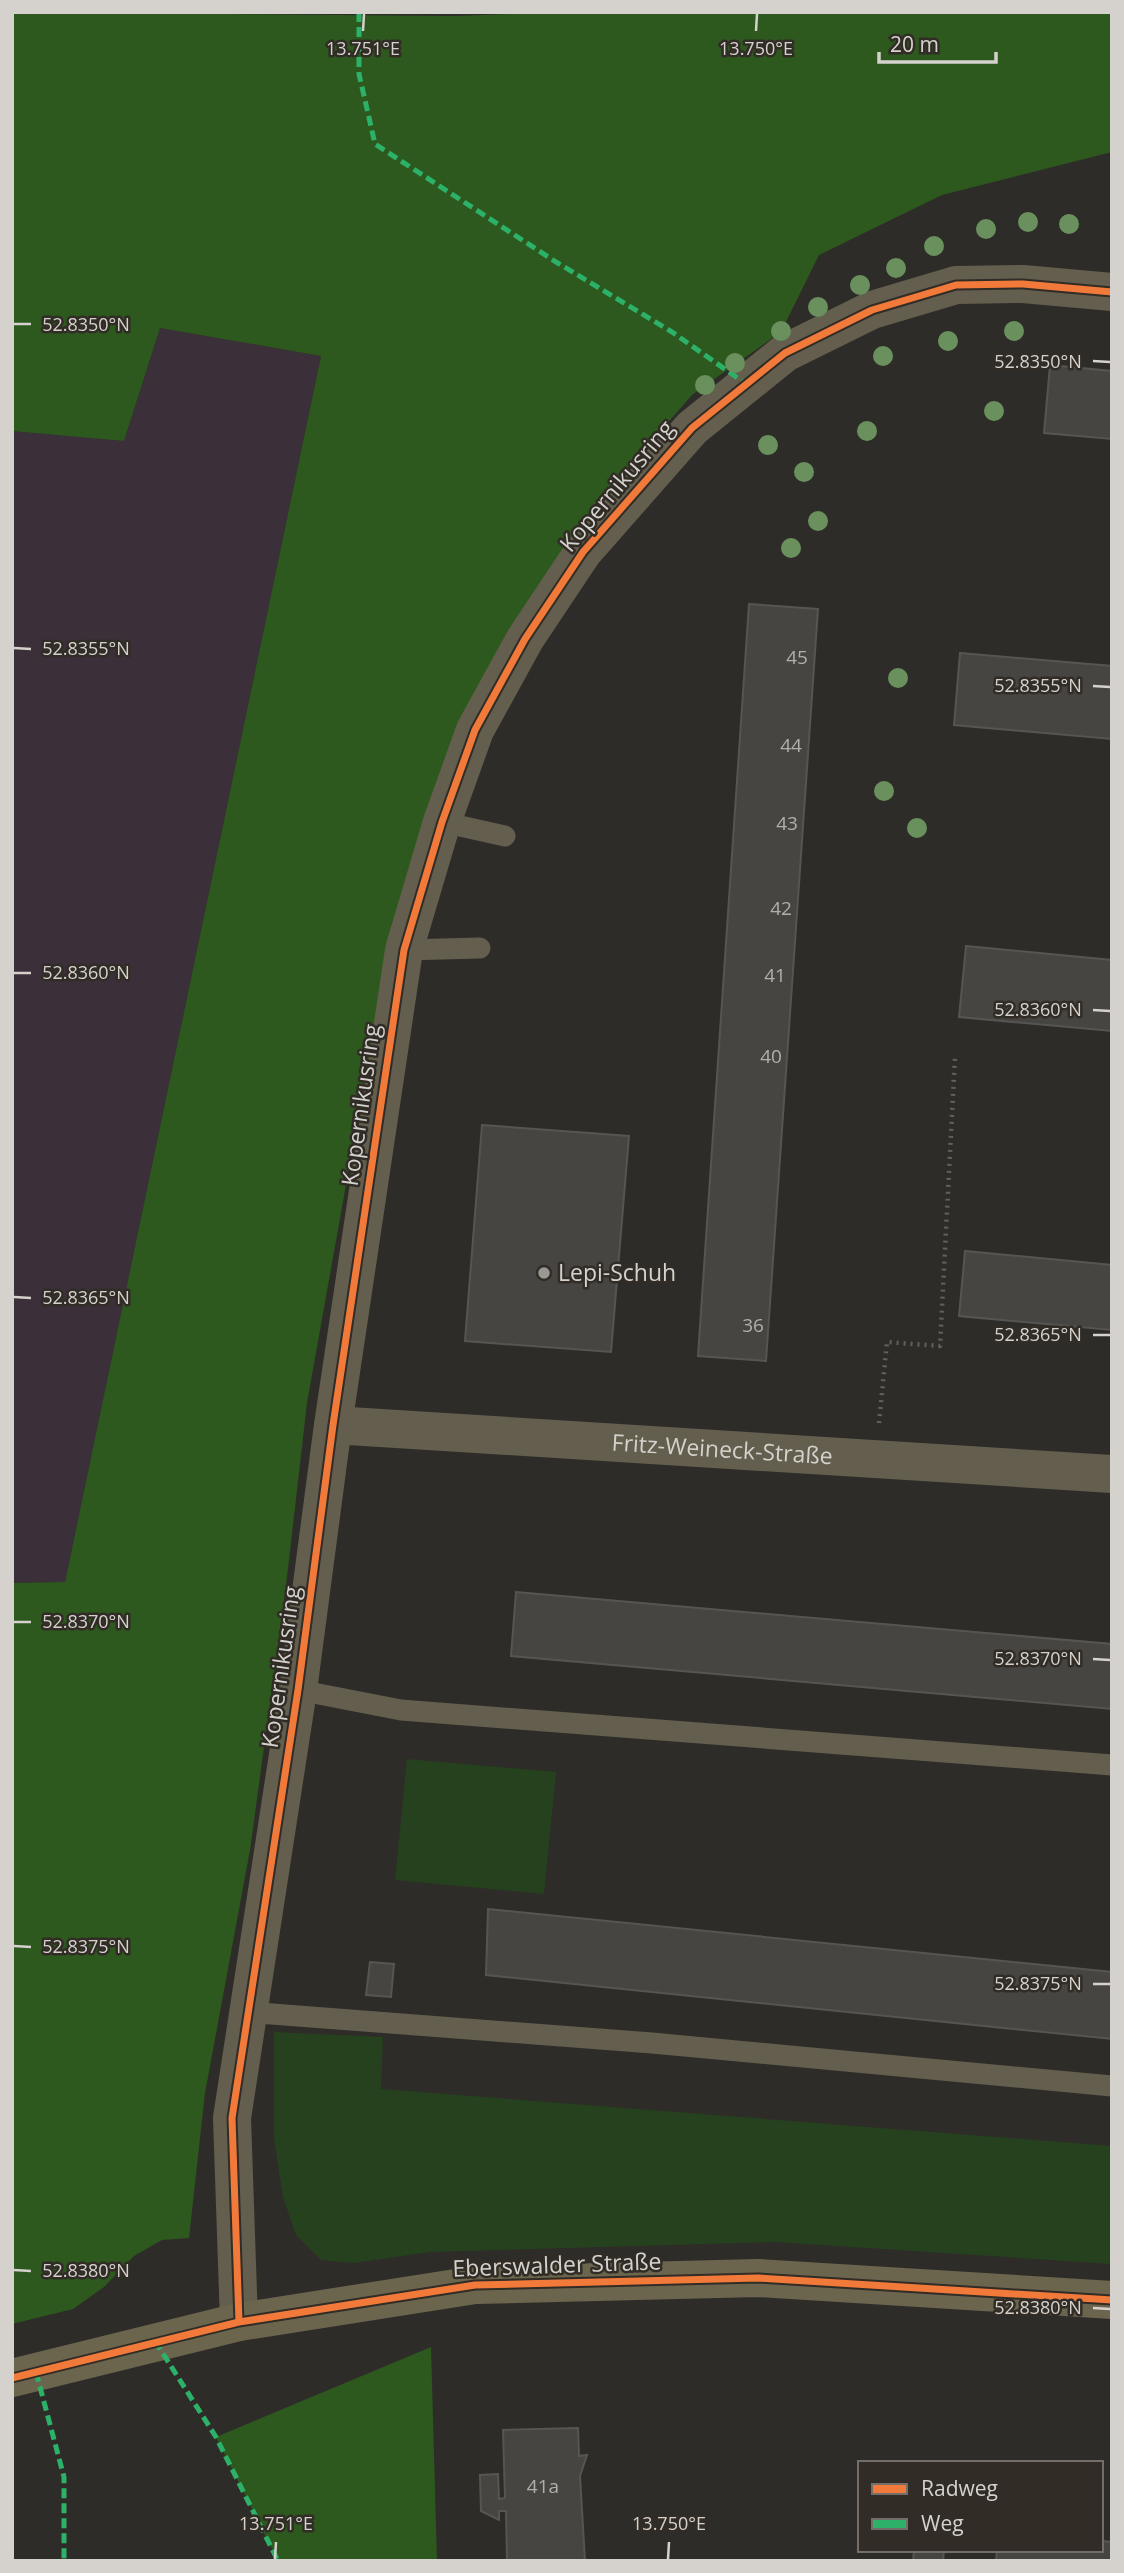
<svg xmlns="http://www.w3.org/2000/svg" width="1124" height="2573" font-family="'Open Sans',sans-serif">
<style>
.industrial{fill:#3b2f39}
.green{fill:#26411e}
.forest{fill:#2d581e}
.building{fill:#474542;stroke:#575552;stroke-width:2}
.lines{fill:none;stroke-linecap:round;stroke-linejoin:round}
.path{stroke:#646055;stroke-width:4.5;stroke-dasharray:2 5;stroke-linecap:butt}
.service{stroke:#635e4d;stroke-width:21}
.minor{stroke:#635e4d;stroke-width:38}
.primary{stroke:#6b654e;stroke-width:38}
.quiet{stroke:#2db169;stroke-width:5;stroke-dasharray:10 5;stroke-linecap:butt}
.cycleway-casing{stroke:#312c26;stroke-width:11}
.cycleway{stroke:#f17a3a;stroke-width:7}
.tree{fill:#6a915d}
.ticks{fill:none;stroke:#d5d2ce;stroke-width:2.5}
.poi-dot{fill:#9b9894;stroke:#312c26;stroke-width:2.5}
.labels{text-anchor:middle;stroke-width:5;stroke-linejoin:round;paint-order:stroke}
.number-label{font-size:19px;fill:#b2afab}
.street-label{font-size:23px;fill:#d5d2ce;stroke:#312c26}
.poi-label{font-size:23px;fill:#d5d2ce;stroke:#312c26;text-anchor:start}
.ticks-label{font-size:18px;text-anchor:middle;fill:#d5d2ce;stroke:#312c26;stroke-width:5;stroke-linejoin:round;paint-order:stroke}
</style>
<rect width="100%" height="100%" fill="#2e2c29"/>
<!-- industrial -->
<path class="industrial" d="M160,328L321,356L65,1582L12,1583V431L124,441Z"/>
<!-- green -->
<path class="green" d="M407,1759L556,1772L544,1894L395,1880Z
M274,2032L383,2037L381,2089L1112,2146V2264L775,2242L430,2252L354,2263L321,2260L296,2235L283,2197L274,2138Z"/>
<!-- forest -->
<path class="forest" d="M12,12L455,16L563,12H1112V152L942,195L819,255L781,332L692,395L593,508L499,648L366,1073L307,1403L286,1586L250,1850L205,2093L189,2238L162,2240L134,2256L104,2287L73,2309L12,2324V1583L65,1582L321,356L160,328L124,441L12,431Z
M431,2347L437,2561H278L216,2437Z"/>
<!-- building -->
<path class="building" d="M1050,365L1112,371V439L1044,433Z
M749,604L818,609L766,1361L698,1356Z
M960,653L1112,666V739L954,725Z
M966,946L1112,960V1031L959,1017Z
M482,1125L629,1136L611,1352L465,1341Z
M965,1251L1112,1265V1330L959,1316Z
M516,1592L1112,1644V1709L511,1656Z
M488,1909L1112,1972V2039L486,1975Z
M370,1962L394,1964L391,1997L366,1995Z
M578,2428L579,2456L587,2455L580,2476L585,2561H507L506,2511H499V2520L481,2511L480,2475L498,2474L499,2499L505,2498L503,2430Z
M1101,2541L1112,2542V2561H996L997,2550H1101Z
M914,2550H944L943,2561H913Z"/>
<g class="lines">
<!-- path -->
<path class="path" d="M879,1423L887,1342L940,1346L955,1057"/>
<!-- service -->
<path class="service" d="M442,822L505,836
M404,950L480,948
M298,1690L401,1710L1112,1765
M246,2012L652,2043L1112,2086"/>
<!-- minor -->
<g class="minor">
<path id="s1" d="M333,1425L1112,1474"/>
<path d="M239,2322L232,2118L298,1690L333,1425L404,950L442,822L475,730L525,639L583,552L692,428L785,353L872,310L956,285L1023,284L1112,292"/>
</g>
<!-- primary -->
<path class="primary" d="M12,2378L239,2322L475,2285L758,2278L1112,2300"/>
<!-- quiet -->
<path class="quiet" d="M359,12V74L375,144L556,262L672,332L746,384
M155,2341L216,2437L278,2561
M36,2372L64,2477V2561"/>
<!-- cycleway casing -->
<g class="cycleway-casing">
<path id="cycleway" d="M239,2322L232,2118L298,1690L333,1425L404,950L442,822L475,730L525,639L583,552L692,428L785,353L872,310L956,285L1023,284L1112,292
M12,2378L239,2322L475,2285L758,2278L1112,2300"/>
</g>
<!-- cycleway -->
<use href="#cycleway" class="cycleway"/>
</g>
<!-- trees -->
<g class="tree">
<circle cx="1028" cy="222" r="10"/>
<circle cx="1069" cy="224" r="10"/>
<circle cx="986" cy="229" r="10"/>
<circle cx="934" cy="246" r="10"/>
<circle cx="896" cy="268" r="10"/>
<circle cx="860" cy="285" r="10"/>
<circle cx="818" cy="307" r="10"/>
<circle cx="781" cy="331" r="10"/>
<circle cx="1014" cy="331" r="10"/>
<circle cx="948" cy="341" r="10"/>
<circle cx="883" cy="356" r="10"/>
<circle cx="735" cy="363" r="10"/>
<circle cx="705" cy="385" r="10"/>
<circle cx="994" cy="411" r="10"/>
<circle cx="867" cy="431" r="10"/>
<circle cx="768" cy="445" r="10"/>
<circle cx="804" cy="472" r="10"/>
<circle cx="818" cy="521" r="10"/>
<circle cx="791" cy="548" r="10"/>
<circle cx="898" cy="678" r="10"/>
<circle cx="884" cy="791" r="10"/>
<circle cx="917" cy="828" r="10"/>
</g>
<!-- ticks -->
<path class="ticks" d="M363,31L364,14M756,31L757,14M14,324H31M1093,361L1110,362M14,648L31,649M1093,686L1110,687M14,973H31M1093,1010L1110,1011M14,1297L31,1298M1093,1335H1110M14,1622H31M1093,1659L1110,1660M14,1946L31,1947M1093,1984H1110M14,2270L31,2271M1093,2308L1110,2309M275,2559L276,2542M668,2559L669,2542"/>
<!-- markers -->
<circle class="poi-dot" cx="544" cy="1273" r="7"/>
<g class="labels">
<!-- number labels -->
<g class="number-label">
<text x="797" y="664">45</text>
<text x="791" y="752">44</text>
<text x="787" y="830">43</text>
<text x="781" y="915">42</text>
<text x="775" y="982">41</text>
<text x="771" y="1063">40</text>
<text x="753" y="1332">36</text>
<text x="543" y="2493">41a</text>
</g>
<!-- street labels -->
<g class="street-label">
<text transform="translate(617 486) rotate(-50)" y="8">Kopernikusring</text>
<text transform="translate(361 1105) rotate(-82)" y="8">Kopernikusring</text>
<text dy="8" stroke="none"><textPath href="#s1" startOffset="390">Fritz-Weineck-Straße</textPath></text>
<text transform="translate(281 1667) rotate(-82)" y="8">Kopernikusring</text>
<text transform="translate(557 2265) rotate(-2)" y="8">Eberswalder Straße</text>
</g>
<!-- poi labels -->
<g class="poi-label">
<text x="558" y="1281">Lepi-Schuh</text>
</g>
</g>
<g class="ticks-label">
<text x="363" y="55">13.751°E</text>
<text x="756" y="55">13.750°E</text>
<text x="86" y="331">52.8350°N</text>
<text x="1038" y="368">52.8350°N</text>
<text x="86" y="655">52.8355°N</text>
<text x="1038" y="692">52.8355°N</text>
<text x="86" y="979">52.8360°N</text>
<text x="1038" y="1016">52.8360°N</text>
<text x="86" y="1304">52.8365°N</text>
<text x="1038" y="1341">52.8365°N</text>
<text x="86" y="1628">52.8370°N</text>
<text x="1038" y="1665">52.8370°N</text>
<text x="86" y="1953">52.8375°N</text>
<text x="1038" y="1990">52.8375°N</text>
<text x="86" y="2277">52.8380°N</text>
<text x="1038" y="2314">52.8380°N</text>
<text x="276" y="2530">13.751°E</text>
<text x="669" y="2530">13.750°E</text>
</g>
<!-- border -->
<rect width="1124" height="2573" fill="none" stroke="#d5d2ce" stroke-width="28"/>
<!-- legend -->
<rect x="858" y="2461" width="245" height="91" fill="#312c26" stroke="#736e69" stroke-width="2"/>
<rect x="872" y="2484" width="35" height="10" fill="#f17a3a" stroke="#736e69" stroke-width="2"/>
<text x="921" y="2496" font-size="21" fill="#d5d2ce">Radweg</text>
<rect x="872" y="2519" width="35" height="10" fill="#2db169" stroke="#736e69" stroke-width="2"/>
<text x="921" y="2531" font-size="21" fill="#d5d2ce">Weg</text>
<!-- scale -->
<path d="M879 52v10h117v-10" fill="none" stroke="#d5d2ce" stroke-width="3.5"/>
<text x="890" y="52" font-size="21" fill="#d5d2ce" stroke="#312c26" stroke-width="5" paint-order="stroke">20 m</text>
</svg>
